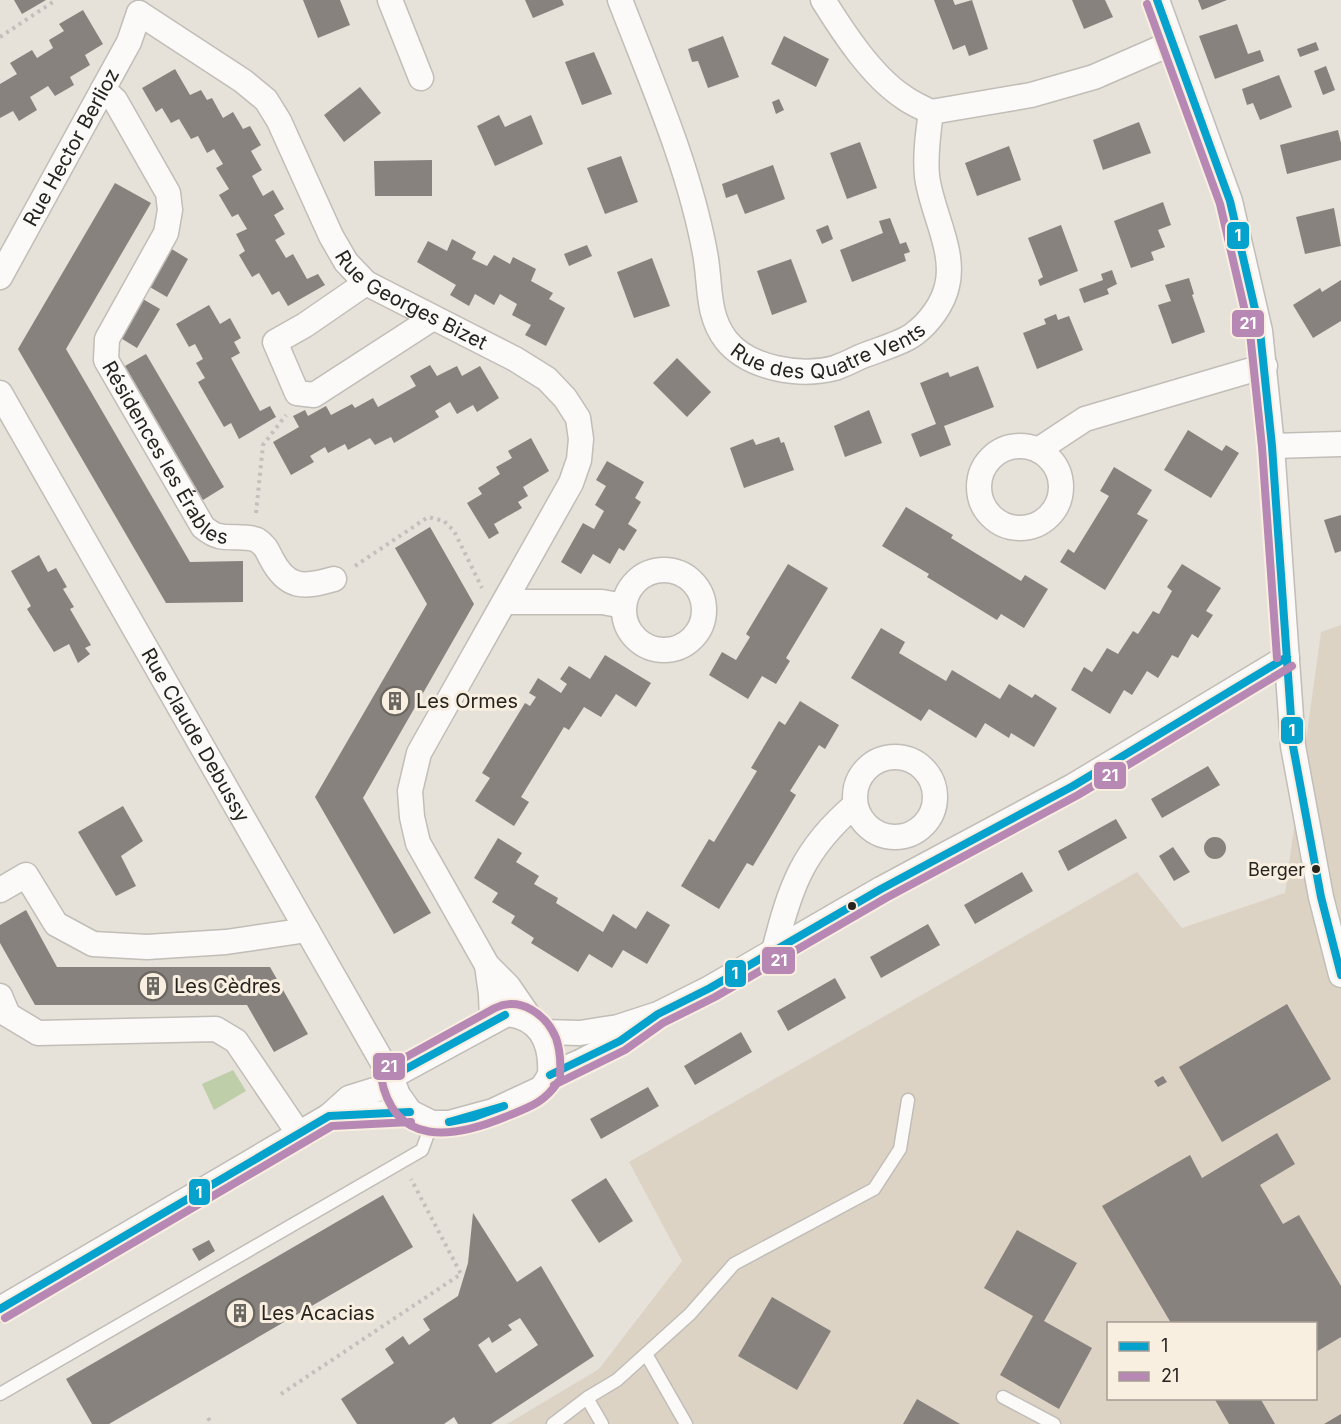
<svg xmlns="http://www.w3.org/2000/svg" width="1341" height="1424" font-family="Inter,sans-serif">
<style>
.built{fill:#dcd3c5;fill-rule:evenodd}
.green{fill:#bdcea9}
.building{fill:#87827d;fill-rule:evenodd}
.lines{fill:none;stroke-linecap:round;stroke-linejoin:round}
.service-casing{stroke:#c1bdb7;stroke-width:15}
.minor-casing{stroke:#c1bdb7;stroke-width:27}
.path{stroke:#c2c0bd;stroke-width:4;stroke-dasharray:3 4.5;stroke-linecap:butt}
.service{stroke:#fbfaf9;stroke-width:12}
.minor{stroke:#fbfaf9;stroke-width:24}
.bus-1-casing{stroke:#f8efe1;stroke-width:12}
.bus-2-casing{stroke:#f8efe1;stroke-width:12}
.bus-1{stroke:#06a2ce;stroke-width:8}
.bus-2{stroke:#b788b3;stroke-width:8}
.bus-dot{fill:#27231f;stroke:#f8efe1;stroke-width:2}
.labels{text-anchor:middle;stroke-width:6;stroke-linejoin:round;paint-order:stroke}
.bus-label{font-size:18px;fill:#27231f;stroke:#f8efe1;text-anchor:end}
.street-label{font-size:20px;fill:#27231f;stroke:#f8efe1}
.poi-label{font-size:20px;fill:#27231f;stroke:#f8efe1;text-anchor:start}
.line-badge{stroke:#f8efe1;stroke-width:2}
.badge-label{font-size:16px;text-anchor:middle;font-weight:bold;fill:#fff}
</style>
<rect width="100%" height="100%" fill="#e6e1d9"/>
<!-- built -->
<path class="built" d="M1341,625V1424H507L599,1369L682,1261L629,1162L1137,872L1182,928L1285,893L1321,632ZM1108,1324H1316V1398H1108Z"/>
<!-- green -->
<path class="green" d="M233,1070L246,1091L214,1110L202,1084Z"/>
<!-- building -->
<path class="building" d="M14,0H46L22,14Z
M303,0H340L350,25L318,38Z
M525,0H562L564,5L533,18Z
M934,0H953L955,5L972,0L988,49L969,56L965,45L953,50Z
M1072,0H1105L1113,17L1084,29Z
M1198,0H1227L1202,10Z
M83,10L103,44L85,55L90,65L70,77L74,85L55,96L48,86L30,97L37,110L19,121L13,111L0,118V84L17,74L10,63L32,50L37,58L53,48L49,40L64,31L59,24Z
M1237,24L1248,54L1260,50L1264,61L1215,79L1199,36Z
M723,36L739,77L708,88L698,61L692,62L688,49Z
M784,36L829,59L816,87L771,64Z
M1316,42L1319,50L1300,57L1297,49Z
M594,52L612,94L582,105L565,62Z
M1326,66L1335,90L1323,95L1314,71Z
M175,69L190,95L201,90L207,100L212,98L223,118L233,112L243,129L250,126L261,145L251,151L262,170L252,176L263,196L273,190L284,209L274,215L285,234L275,240L286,258L293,254L307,279L318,274L325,285L288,306L279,291L272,295L259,273L252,277L239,255L245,251L236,234L247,229L238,214L232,217L219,195L229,189L216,168L223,164L214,149L207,153L198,136L191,139L179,119L171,123L162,108L156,112L142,88Z
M1279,75L1292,107L1260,120L1253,103L1247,105L1242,89Z
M360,87L381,113L344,142L324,115Z
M779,99L784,110L776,114L772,102Z
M499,115L505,127L531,115L543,144L495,166L477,126Z
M1139,122L1151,153L1103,170L1093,140Z
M1338,130L1341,143V160L1287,174L1280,145Z
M860,142L877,188L847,199L830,153Z
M1009,146L1021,180L977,196L965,163Z
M621,156L638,202L605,214L587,168Z
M432,160V196H375L374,161Z
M773,165L785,199L745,214L737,194L726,198L722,184Z
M115,183L151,203L66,349L190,562L243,561V602L166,603L18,349Z
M1163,202L1171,225L1158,230L1165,247L1151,252L1154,260L1131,268L1114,221Z
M1334,208L1341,246L1305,254L1296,217Z
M890,218L900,244L906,242L910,252L904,254L906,261L852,282L840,250L883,233L879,221Z
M828,225L833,239L822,244L816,230Z
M1061,225L1078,271L1040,286L1038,280L1043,277L1028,238Z
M452,239L476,252L472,259L487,266L494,255L510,264L513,257L536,269L531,281L553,293L549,299L565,308L546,346L525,335L531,325L512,315L517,304L500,294L494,305L475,294L469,306L450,295L456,285L417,262L428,241L447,251Z
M587,245L592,256L569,266L564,254Z
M170,248L188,259L167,297L148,286Z
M652,258L670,306L634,318L617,272Z
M791,259L807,302L772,315L757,271Z
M1112,270L1117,284L1107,289L1109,294L1084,303L1079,289L1103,280L1101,274Z
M1189,278L1194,294L1192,295L1205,332L1172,344L1158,305L1171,301L1165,285Z
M1341,280V321L1313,338L1293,305L1320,288L1322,292Z
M141,298L160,309L137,348L119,337Z
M209,305L220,324L230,318L241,338L234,342L240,353L231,358L260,411L270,406L276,417L239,439L231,423L224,427L198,382L205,378L196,363L203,359L195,344L189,347L176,324Z
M1056,314L1058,320L1069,316L1083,350L1037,369L1023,333L1046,324L1044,319Z
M146,354L224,487L203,500L125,366Z
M677,358L711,392L687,417L653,383Z
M430,365L437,376L457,366L462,376L480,366L499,398L477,412L473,405L457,414L450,402L435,411L439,417L394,443L391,437L375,445L370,438L348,450L345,444L328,453L325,447L310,456L314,462L291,475L273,442L299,427L293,416L305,410L308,416L326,406L331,415L352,404L355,408L373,398L378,407L416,386L410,376Z
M978,366L994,407L944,426L951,445L920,457L911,434L936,424L920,383L948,372L950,377Z
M869,410L882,443L845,457L834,426Z
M1188,430L1222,451L1226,445L1239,453L1211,498L1164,470Z
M779,437L781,443L784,442L794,470L744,488L730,448L753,439L756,445Z
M531,438L549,471L523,487L528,496L518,502L522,508L494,524L499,533L489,539L467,503L482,494L478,488L500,474L496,467L512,458L508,451Z
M607,461L644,482L635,498L641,502L628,524L637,530L624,551L619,548L610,564L593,554L581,574L561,562L583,523L594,529L604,511L595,505L606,486L596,480Z
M1114,467L1152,490L1137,514L1148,520L1105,590L1060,562L1068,549L1074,553L1109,496L1100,491Z
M906,507L953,535L951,538L1021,581L1025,575L1048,589L1024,628L1001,614L997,620L927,577L929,574L882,546Z
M1341,515V551L1335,553L1324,520Z
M430,527L474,604L363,798L431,913L394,934L315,797L427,604L395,548Z
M39,555L48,572L56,568L67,587L63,589L74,607L70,609L91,645L85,648L90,654L78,663L69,644L54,652L27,609L31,606L11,571Z
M788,564L828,588L786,658L790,661L776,684L762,676L748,699L709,675L722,652L736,660L750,637L746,634Z
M1182,564L1221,588L1206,611L1213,615L1198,638L1192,634L1178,658L1172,655L1158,678L1147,671L1132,695L1124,690L1110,714L1071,690L1084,667L1092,672L1107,648L1118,654L1133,631L1138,634L1153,611L1159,614L1172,591L1167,587Z
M881,628L905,642L899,653L946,681L952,670L1000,699L1009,684L1032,698L1035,694L1057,708L1034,747L1011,733L1009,738L985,723L976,738L929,709L921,721L851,678Z
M605,655L651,683L636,707L616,694L601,717L584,707L569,730L564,727L521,797L529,802L514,826L475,801L490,778L482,773L525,703L530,706L536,697L529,693L538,678L561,693L567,684L560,679L569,666L590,679Z
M800,701L839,725L825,749L819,745L790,791L796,795L753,866L747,863L719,909L681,886L709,839L714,842L757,771L751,768L779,721L785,725Z
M1208,766L1220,785L1162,818L1151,799Z
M123,806L143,841L121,856L136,886L116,896L78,832Z
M1116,819L1127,838L1068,871L1058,851Z
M1204 848a11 11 0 1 1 22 0a11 11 0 1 1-22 0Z
M498,838L522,853L516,862L539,876L534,884L558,898L556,903L603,932L613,914L636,929L647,911L670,925L647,964L623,950L612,968L589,954L578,972L531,943L534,938L511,923L515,916L492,902L498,893L474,878Z
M1173,847L1190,872L1174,881L1159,856Z
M1022,872L1033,891L975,924L964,905Z
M26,910L57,967H270L308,1034L274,1052L247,1005H35L0,943V925Z
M928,924L940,945L881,978L870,957Z
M835,978L846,998L788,1031L777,1011Z
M1287,1004L1331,1079L1222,1142L1179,1067Z
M741,1032L752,1052L695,1085L684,1066Z
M1163,1076L1167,1082L1158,1087L1154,1081Z
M648,1087L659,1106L601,1139L590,1119Z
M1277,1133L1295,1164L1260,1185L1283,1224L1299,1215L1341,1286V1337L1316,1352V1323H1171L1102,1206L1190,1155L1202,1178Z
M606,1178L633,1221L599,1243L571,1200Z
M383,1195L413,1247L109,1424H92L66,1379Z
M473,1213L517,1282L541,1266L594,1356L491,1424H458L454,1417L444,1424H357L341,1399L394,1363L385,1349L403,1336L409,1345L430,1330L423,1319L458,1296L468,1263ZM520,1318L538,1345L496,1373L478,1345L489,1337L492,1343L512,1330L508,1325Z
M1017,1230L1077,1263L1044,1321L1092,1348L1059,1409L1000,1375L1033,1316L984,1288Z
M209,1240L215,1251L199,1261L192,1249Z
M772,1297L831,1331L797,1390L738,1356Z
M1214,1398H1260L1275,1424H1229Z
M917,1399L960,1424H903Z
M1341,1414V1424H1324Z"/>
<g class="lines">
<!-- service casing -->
<g class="service-casing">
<path id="service" d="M646,1354L686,1424
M0,1394L422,1150L432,1123
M1003,1397L1054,1424
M587,1398L602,1424
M553,1424L587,1398L617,1380L690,1314L734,1264L874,1189L900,1149L908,1100"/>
</g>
<!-- minor casing -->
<g class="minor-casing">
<g id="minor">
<path d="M390,0L421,78"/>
<path id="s1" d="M620,0C652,83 689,166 705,253C711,284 706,314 726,340C749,369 801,377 835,368C843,365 852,361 860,357C874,351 903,343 914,334C929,323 943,304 947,286C956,251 931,211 927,176C925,155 928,133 931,112C921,107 911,103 902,96C871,75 843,32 823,0"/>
<path d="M1157,0L1230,201L1260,331L1272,446L1293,746L1321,897L1341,975"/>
<path id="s2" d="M139,13L243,81L266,100L279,121L331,236L346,262L366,283L515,359L547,379L565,398L578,418L581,439L579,460L571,483L419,753L410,791L412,817L418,843L487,965L508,986L532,1021"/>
<path id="s3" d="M103,89L115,100L168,193L170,210L166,233L107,339L106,360L203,527C208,531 213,535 219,536C231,539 246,535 257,540C265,545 267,550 271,558C287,589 303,588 334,579"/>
<path d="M931,112L1031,95L1094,77L1172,43"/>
<path id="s4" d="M0,277L129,42L139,13"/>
<path d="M366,283L305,325L275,342L297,393L314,395L433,318"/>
<path id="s5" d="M0,393L391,1077"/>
<path d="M1272,446L1341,444"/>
<circle cx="1020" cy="487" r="41"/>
<path d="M1038,450L1085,419L1265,366"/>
<circle cx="664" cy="610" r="40"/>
<path d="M505,602H602L624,606"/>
<circle cx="895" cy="797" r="40"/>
<path d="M0,890L26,875L56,924L93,944L147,947L226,942L307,930"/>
<path d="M774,951C790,887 803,849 855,805"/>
<path d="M487,965L491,994L492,1022"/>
<path d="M0,996L8,1015L38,1033L216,1029L236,1041L299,1134"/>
<path d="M542,1032L580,1033L618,1027L658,1014L710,988L881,889L1073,786L1287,657"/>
<path d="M550,1075C552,1043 541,1017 507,1014L391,1077L398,1095L410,1112L432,1123H449L493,1111L542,1088L550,1075L580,1062L620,1041L639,1028"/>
<path d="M329,1116L410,1112"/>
<path d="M0,1309L329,1116L349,1098L394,1084"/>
</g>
</g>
<!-- path -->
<path class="path" d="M0,37L56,0
M256,513L263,445L286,415
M355,566L428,517L444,521L454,531L482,588
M281,1394L461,1274L411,1179
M208,1418L212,1424"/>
<!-- service -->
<use href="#service" class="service"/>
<!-- minor -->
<use href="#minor" class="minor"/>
<!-- bus-1 casing -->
<g class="bus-1-casing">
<path id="bus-1" d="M1157,0L1230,201L1260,331L1272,446L1293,746L1321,897L1341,975
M550,1075L620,1041L658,1014L710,988L881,889L1073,786L1287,657
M391,1077L505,1015
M391,1077L505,1015
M449,1122L504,1106
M449,1122L474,1117L504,1106
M0,1309L329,1116L410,1112"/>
</g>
<!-- bus-2 casing -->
<g class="bus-2-casing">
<path id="bus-2" d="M1147,4L1220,204L1250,333L1262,447L1277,658
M558,1082C543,1104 529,1107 505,1117C454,1138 394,1148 381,1077L386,1068L495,1008C520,996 546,1014 556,1038C560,1050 561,1062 560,1075
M554,1085L625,1050L663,1023L715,997L886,898L1078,795L1292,666
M5,1318L332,1126L411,1122"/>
</g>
<!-- bus-1 -->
<use href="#bus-1" class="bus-1"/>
<!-- bus-2 -->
<use href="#bus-2" class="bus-2"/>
</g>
<!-- icons -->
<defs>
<g id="building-ring" transform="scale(1.5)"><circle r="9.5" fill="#f8efe1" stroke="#6a6660" stroke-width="1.5"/><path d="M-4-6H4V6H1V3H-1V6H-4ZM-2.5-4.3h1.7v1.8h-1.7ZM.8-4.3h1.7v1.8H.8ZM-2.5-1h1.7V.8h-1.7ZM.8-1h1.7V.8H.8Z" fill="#6a6660"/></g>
</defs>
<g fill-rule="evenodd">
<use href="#building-ring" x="395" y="701"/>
<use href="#building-ring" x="153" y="986"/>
<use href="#building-ring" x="240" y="1313"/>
</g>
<!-- markers -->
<g class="bus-dot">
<circle cx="1316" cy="869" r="5"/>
<circle cx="852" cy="906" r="5"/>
</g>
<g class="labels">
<!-- bus labels -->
<g class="bus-label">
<text x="1305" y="876">Berger</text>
</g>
<!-- street labels -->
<g class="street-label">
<text dy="7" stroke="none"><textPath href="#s4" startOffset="148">Rue Hector Berlioz</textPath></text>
<text dy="7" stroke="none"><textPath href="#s2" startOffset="411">Rue Georges Bizet</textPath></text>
<text dy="7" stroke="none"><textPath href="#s1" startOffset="471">Rue des Quatre Vents</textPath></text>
<text dy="7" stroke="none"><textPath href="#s3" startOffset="418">Résidences les Érables</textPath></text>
<text dy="7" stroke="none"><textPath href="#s5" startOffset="394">Rue Claude Debussy</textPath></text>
</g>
<!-- poi labels -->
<g class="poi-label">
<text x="416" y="708">Les Ormes</text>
<text x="174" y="993">Les Cèdres</text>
<text x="261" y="1320">Les Acacias</text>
</g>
</g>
<g class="line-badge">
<rect x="1226" y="221" width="24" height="29" rx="6" fill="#06a2ce"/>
<rect x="1231" y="309" width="34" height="29" rx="6" fill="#b788b3"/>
<rect x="1280" y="716" width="24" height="29" rx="6" fill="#06a2ce"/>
<rect x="1093" y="761" width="34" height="29" rx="6" fill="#b788b3"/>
<rect x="761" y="946" width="35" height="29" rx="6" fill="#b788b3"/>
<rect x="724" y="959" width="23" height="29" rx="6" fill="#06a2ce"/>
<rect x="372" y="1052" width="34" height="29" rx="6" fill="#b788b3"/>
<rect x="188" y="1178" width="23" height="28" rx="6" fill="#06a2ce"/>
</g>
<g class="badge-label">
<text x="1238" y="241">1</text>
<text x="1248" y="329">21</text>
<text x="1292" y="736">1</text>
<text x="1110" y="781">21</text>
<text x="779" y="966">21</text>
<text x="735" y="979">1</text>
<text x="389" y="1072">21</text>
<text x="199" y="1198">1</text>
</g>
<!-- legend -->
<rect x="1107" y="1322" width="210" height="78" fill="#f8efe1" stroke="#a49d93" stroke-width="1.5"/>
<rect x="1119" y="1342" width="30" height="9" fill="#06a2ce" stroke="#a49d93" stroke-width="1.5"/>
<text x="1161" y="1352" font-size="18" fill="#27231f">1</text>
<rect x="1119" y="1372" width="30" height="9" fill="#b788b3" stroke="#a49d93" stroke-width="1.5"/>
<text x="1161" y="1382" font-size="18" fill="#27231f">21</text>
</svg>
